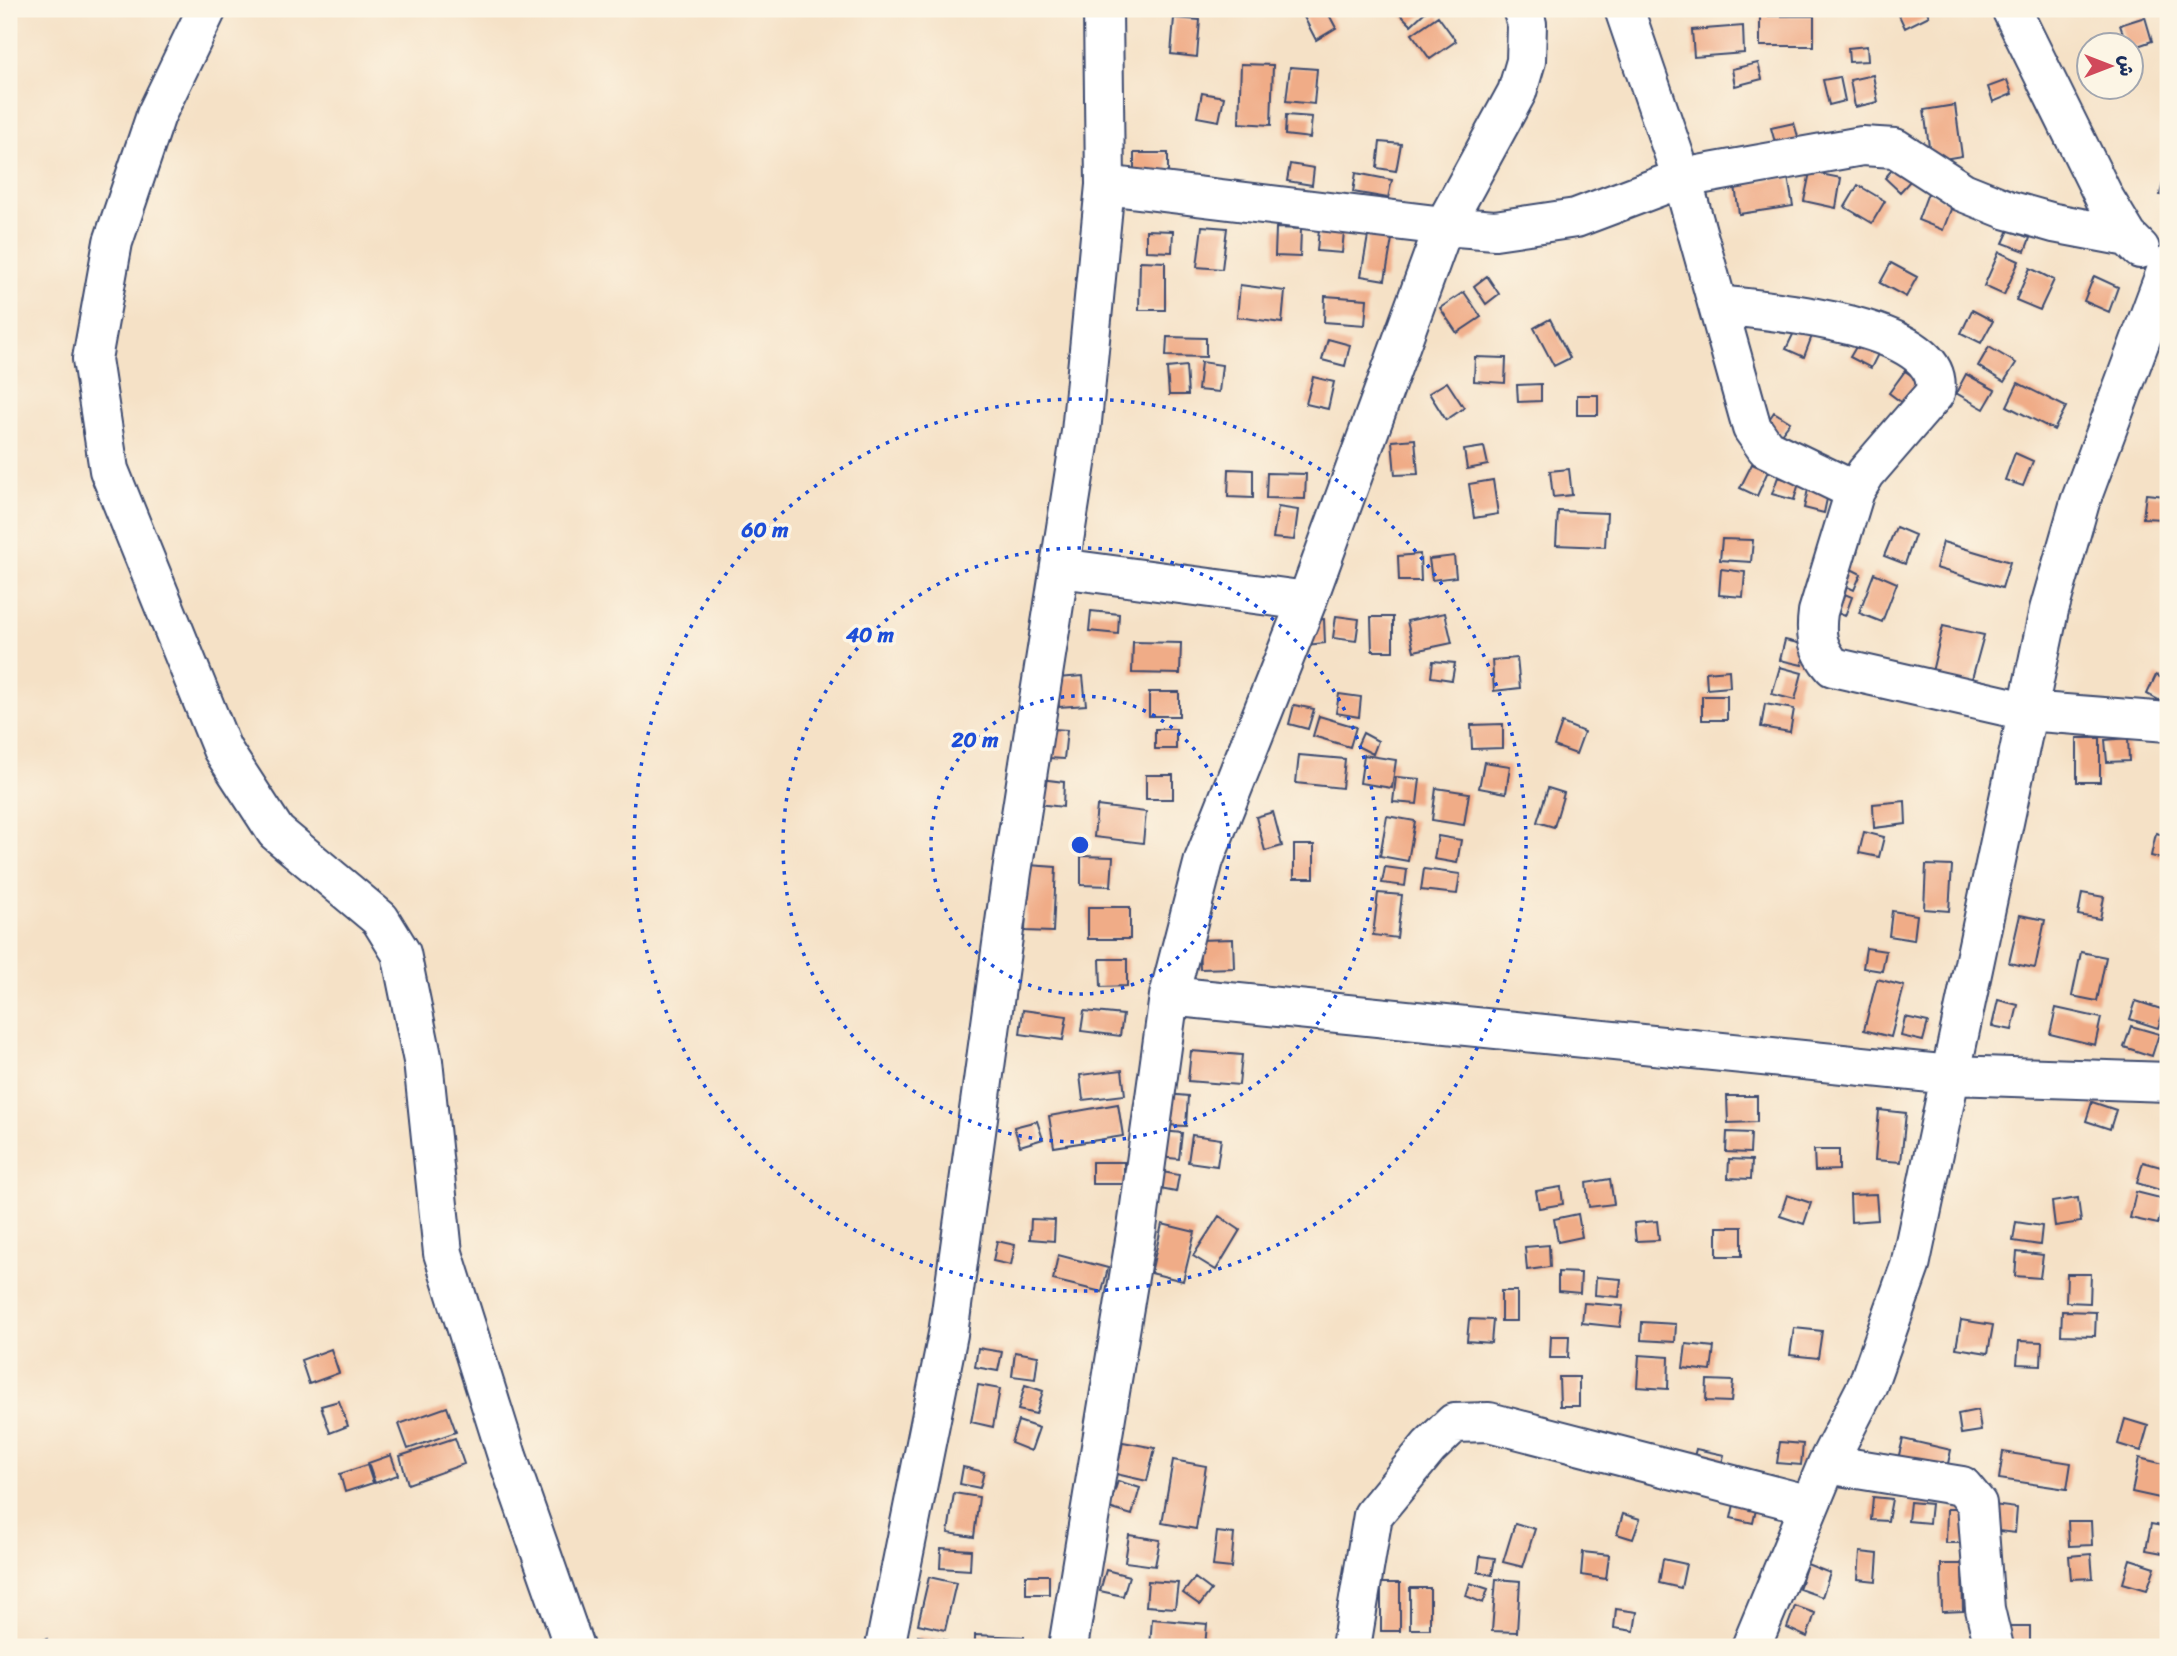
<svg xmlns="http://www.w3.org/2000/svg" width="2177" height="1656" font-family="Sriracha,'Playpen Sans Arabic',sans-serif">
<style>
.building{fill:#f0ac87}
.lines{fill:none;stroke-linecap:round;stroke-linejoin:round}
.minor-casing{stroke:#3c4a6e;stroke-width:42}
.minor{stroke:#fff;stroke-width:38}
.ring{fill:none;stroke:#1d4ed8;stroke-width:3.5;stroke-dasharray:3.5 7}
.centre{fill:#1d4ed8;stroke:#fcf5e5;stroke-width:3.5}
.ring-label{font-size:21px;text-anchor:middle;font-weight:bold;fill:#1d4ed8;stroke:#fcf5e5;stroke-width:7;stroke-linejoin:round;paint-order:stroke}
</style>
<rect width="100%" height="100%" fill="#fcf5e5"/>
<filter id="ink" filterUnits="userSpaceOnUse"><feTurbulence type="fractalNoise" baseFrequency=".0143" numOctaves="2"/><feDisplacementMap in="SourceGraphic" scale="14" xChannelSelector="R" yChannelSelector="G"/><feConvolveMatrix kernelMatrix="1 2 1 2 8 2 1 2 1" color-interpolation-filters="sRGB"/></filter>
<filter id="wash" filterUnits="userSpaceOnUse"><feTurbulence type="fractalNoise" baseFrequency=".00686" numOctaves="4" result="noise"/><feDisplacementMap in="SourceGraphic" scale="28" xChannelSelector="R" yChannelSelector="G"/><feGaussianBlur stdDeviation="1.57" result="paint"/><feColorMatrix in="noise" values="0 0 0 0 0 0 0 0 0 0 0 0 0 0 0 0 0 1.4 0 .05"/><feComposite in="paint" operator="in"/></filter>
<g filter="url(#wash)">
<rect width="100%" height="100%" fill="#f5e1c6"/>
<g id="blocks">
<!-- building -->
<path class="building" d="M1319,9H1326L1336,28L1316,40L1304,17Z
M1395,9H1428L1411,25Z
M1896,9H1926L1929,16L1905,28Z
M1438,16L1456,41L1430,59L1412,34Z
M1760,16H1814V46H1760Z
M2145,17L2152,41L2132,48L2127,46L2120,25Z
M1174,18L1200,20L1197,57L1171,54Z
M1743,26L1744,53L1694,57L1692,30Z
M1867,46L1868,61L1849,62L1848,48Z
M1758,63L1762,79L1735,86L1732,69Z
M1241,64L1273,65L1271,125L1239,123Z
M1290,67L1317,69L1314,104L1286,101Z
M1873,75L1878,102L1855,107L1850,80Z
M1840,77L1845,101L1829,105L1823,80Z
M2007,80L2012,94L1993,102L1988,87Z
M1202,93L1224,97L1219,121L1197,117Z
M1955,105L1962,156L1931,161L1924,110Z
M1286,115L1312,117L1310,138L1285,135Z
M1794,123L1799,140L1776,146L1771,128Z
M1380,142L1401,144L1396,171L1377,168Z
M1134,153H1168V177H1134Z
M1290,164L1314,168L1312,185L1287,181Z
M1896,165L1911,180L1900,192L1885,178Z
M1810,172L1841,178L1836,208L1804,201Z
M1356,173L1392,180L1388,198L1353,192Z
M2165,173L2168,174V197L2160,195Z
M1788,177L1793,206L1739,214L1735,186Z
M1858,185L1885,201L1872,223L1845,207Z
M1928,193L1953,204L1943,230L1918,220Z
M1202,226L1227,228L1222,269L1197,267Z
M1276,228L1301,229L1300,257L1275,256Z
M1319,229L1344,231L1342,253L1317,251Z
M1146,230L1173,231L1172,252L1146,251Z
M2009,230L2030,238L2025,251L2003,243Z
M1368,236L1392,239L1385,280L1361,276Z
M1999,252L2019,261L2004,295L1984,286Z
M1140,261L1165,262V310H1139Z
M1891,263L1917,277L1906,297L1880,283Z
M2030,268L2054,280L2040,310L2016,300Z
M1487,276L1499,294L1486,304L1474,286Z
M2094,276L2118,287L2109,312L2084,301Z
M1240,285L1285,291L1282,323L1237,317Z
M1464,292L1481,317L1457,333L1440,308Z
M1325,296L1367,299L1365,325L1324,322Z
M1972,310L1993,321L1981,343L1961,333Z
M1550,319L1570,358L1554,366L1534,328Z
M1797,326L1813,333L1804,357L1786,349Z
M1863,335L1882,346L1871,368L1850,357Z
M1167,337L1206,338V357L1166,356Z
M1328,339L1350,345L1345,366L1322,360Z
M1989,347L2016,363L2004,382L1978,366Z
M1475,357L1506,358L1505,383L1474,381Z
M1201,362L1222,365L1219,392L1198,390Z
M1186,366L1188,395H1169L1167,368Z
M1905,371L1922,383L1905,405L1889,393Z
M1966,374L1995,390L1984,409L1956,393Z
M1313,377L1334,382L1328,409L1306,404Z
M1447,382L1464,408L1446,420L1429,393Z
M2018,383L2066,407L2054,430L2007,406Z
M1541,384V401L1518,402L1517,385Z
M1577,395H1598V415H1577Z
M1774,412L1790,422L1781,434L1766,424Z
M1415,439L1418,474L1395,475L1392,441Z
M1484,447L1488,465L1467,469L1464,450Z
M2015,453L2033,461L2023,486L2005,480Z
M1752,464L1768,471L1757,496L1740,488Z
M1229,469L1253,470V498L1228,497Z
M1569,469L1572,495L1553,497L1550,471Z
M1267,473L1306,474L1305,499L1266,498Z
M1778,477L1799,483L1794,500L1772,494Z
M1493,480L1498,514L1474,518L1469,484Z
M1808,489L1828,494L1824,513L1804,508Z
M2146,494L2165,496L2164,519L2143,518Z
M1278,507L1298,510L1294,540L1273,538Z
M1558,511L1607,513L1605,547L1556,545Z
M1896,527L1915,535L1905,564L1884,556Z
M1722,539L1753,540L1751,562L1720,560Z
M1943,542L2010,562L2002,588L1936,568Z
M1420,554L1421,581H1399L1398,556Z
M1454,556L1456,577L1432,580L1429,559Z
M1845,566L1861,574L1854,590L1837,582Z
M1721,569L1745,572L1743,597L1719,595Z
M1874,573L1897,583L1882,622L1859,613Z
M1835,590L1852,597L1845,616L1827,609Z
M1091,611L1119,614L1118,634L1089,631Z
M1445,613L1452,643L1414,651L1407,621Z
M1336,616L1359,619L1356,641L1333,638Z
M1371,617H1393V651H1372Z
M1324,619L1325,643L1306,645L1305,621Z
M1943,626L1984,635L1970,686L1931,676Z
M1785,640L1806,645L1802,665L1780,660Z
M1133,642L1181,643L1180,674L1132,673Z
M1517,658L1520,688L1494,691L1492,660Z
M1433,661L1455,663L1452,680L1431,677Z
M1780,667L1802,673L1795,700L1772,694Z
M1729,670L1730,687L1707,689L1706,672Z
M2156,675L2168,681V705L2147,694Z
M1083,676L1086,705L1059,707L1057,678Z
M1149,692H1179V716H1149Z
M1339,694L1361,697L1359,717L1336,713Z
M1702,696H1727V720H1702Z
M1765,704L1794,709L1790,732L1761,727Z
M1294,705L1314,709L1308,729L1289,724Z
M1319,716L1356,727L1350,747L1313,736Z
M1562,723L1584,732L1576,754L1554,746Z
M1503,724V748L1472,749L1471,725Z
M1052,729L1067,730L1064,759L1049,758Z
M1155,729H1176V749H1155Z
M1363,733L1378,741L1373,754L1357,746Z
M2077,738H2100V782H2077Z
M2128,738L2129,761L2107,762L2105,740Z
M1299,755L1345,759L1342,788L1296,783Z
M1364,755L1396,760L1392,788L1360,783Z
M1484,762L1510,766L1506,793L1479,788Z
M1146,775H1173V799H1146Z
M1396,777L1420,779L1417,804L1393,802Z
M1040,779L1064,782L1063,807L1038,804Z
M1436,788L1469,793L1464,825L1432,820Z
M1548,788L1564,793L1554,827L1537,822Z
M1905,801L1906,824L1874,828L1873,804Z
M1097,806L1146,812L1143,843L1094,837Z
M1273,812L1282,846L1265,851L1256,817Z
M1387,816L1415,821L1408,861L1380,856Z
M1864,832L1884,837L1879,857L1859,853Z
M2156,833L2168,836V860L2151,856Z
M1438,836L1461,840L1457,863L1434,859Z
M1294,845H1314V878H1294Z
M1081,856L1113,857L1111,886L1081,885Z
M1028,865L1056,867L1053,932L1025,931Z
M1926,865L1952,866L1949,911L1924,909Z
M1385,867L1407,870L1405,886L1382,883Z
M1424,869L1460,874L1457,894L1421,890Z
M1378,893L1402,895L1397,938L1373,935Z
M2082,893L2104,897L2100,919L2078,915Z
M1088,907H1130V939H1088Z
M1892,911L1917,915L1914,940L1889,936Z
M2020,915L2045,920L2035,968L2009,963Z
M1233,939L1234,968L1200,969L1199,940Z
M1866,948L1886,951L1882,971L1863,968Z
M2081,952L2106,957L2097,1001L2072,996Z
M1100,959H1127V986L1101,987Z
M1877,979L1904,986L1891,1037L1864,1030Z
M1998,1000L2018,1005L2012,1030L1992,1026Z
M2136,1001L2164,1010L2158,1028L2130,1019Z
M2056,1008L2101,1018L2095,1045L2050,1034Z
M1023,1010L1067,1016L1063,1040L1020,1034Z
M1084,1011L1123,1015L1120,1036L1081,1031Z
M1905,1017L1928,1022L1923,1041L1901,1036Z
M2131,1026L2159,1034L2152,1056L2124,1047Z
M1191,1051L1242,1055L1239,1085L1188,1081Z
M1122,1070L1125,1095L1083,1100L1080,1075Z
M1166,1094L1188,1096L1186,1126L1165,1125Z
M1727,1096H1757V1122L1728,1123Z
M2092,1102L2116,1110L2110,1129L2086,1121Z
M1118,1104L1123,1136L1054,1147L1049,1116Z
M1879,1110L1906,1113L1901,1162L1875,1160Z
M1037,1121L1043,1139L1020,1146L1014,1127Z
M1162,1131L1182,1133L1179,1159L1159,1157Z
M1727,1132L1751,1133L1750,1153L1726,1152Z
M1192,1135L1221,1139L1217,1166L1188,1162Z
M1814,1150H1839V1170L1815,1171Z
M1729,1159L1752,1160L1751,1179L1728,1178Z
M1092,1162H1124V1184H1092Z
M2143,1162L2168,1169L2163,1191L2137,1183Z
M1157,1171L1179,1175L1176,1192L1155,1188Z
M1610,1179L1614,1204L1589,1207L1586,1183Z
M1561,1187L1563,1204L1539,1208L1536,1191Z
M2136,1192L2164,1199L2158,1224L2130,1218Z
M1876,1194L1878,1220L1851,1222L1850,1195Z
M1787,1195L1811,1203L1804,1224L1780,1216Z
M2078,1198L2081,1222L2055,1226L2052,1202Z
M1578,1214L1582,1237L1558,1242L1554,1219Z
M1219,1216L1240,1230L1216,1270L1193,1256Z
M1031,1219L1055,1220L1054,1241L1030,1239Z
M1657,1221L1659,1240L1636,1241L1634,1223Z
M2016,1222L2042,1226L2040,1245L2013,1241Z
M1162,1224L1195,1232L1183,1281L1151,1273Z
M1717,1227H1742V1256H1717Z
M997,1241L1015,1245L1011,1265L993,1261Z
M1549,1245L1550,1267L1527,1270L1525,1247Z
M2017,1252L2043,1255L2040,1278L2015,1276Z
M1058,1255L1108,1268L1102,1292L1053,1280Z
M1558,1272L1581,1273L1580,1293L1558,1291Z
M2067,1274H2091L2090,1303L2066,1302Z
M1596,1277L1621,1279L1619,1297L1595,1295Z
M1501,1291H1517V1321H1501Z
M1584,1303L1623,1306L1620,1327L1582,1323Z
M2062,1311L2096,1312L2095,1336L2061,1335Z
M1469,1319L1493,1320L1491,1343L1467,1341Z
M1961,1320L1993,1325L1988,1353L1956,1348Z
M1642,1322L1676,1324L1675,1342L1641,1340Z
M1794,1328L1822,1331L1818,1358L1790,1355Z
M1551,1336H1569L1568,1358H1550Z
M2019,1341L2042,1342L2041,1365L2017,1364Z
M1686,1344L1714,1347L1711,1371L1683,1368Z
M978,1348L1002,1352L998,1371L975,1367Z
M331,1349L339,1373L309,1384L301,1360Z
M1015,1352L1038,1356L1035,1379L1012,1376Z
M1639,1355L1669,1357L1668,1389L1637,1387Z
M1559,1377H1579V1406H1560Z
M1707,1380L1733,1381L1731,1402L1706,1401Z
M978,1385L1000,1389L993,1427L971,1422Z
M1025,1385L1043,1391L1036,1414L1018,1410Z
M339,1401L348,1426L330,1433L321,1406Z
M447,1407L456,1432L408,1449L399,1424Z
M1978,1410L1981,1431L1961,1434L1958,1414Z
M2125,1419L2148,1426L2141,1451L2118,1444Z
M1018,1421L1039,1428L1031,1451L1011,1443Z
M455,1438L464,1464L408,1484L400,1456Z
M1903,1439L1951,1450L1945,1477L1896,1467Z
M1123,1442L1155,1448L1147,1481L1116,1474Z
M1780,1442L1803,1444L1801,1465L1777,1463Z
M1696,1449L1724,1455L1720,1471L1692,1464Z
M2003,1452L2071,1463L2067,1489L1999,1479Z
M391,1455L398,1475L375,1483L368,1463Z
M2139,1458L2168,1465L2164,1499L2132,1492Z
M1173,1460L1206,1466L1196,1529L1162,1523Z
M367,1465L373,1483L345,1492L340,1474Z
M963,1467L984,1472L980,1488L960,1484Z
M1118,1481L1140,1488L1132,1515L1109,1508Z
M954,1493L979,1497L974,1537L948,1533Z
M1873,1497L1892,1499L1888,1521L1871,1520Z
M1735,1500L1757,1505L1753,1523L1731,1518Z
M1910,1502L1931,1504L1929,1523L1908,1521Z
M1993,1505L2017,1508L2015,1533L1990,1530Z
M1947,1509H1969L1968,1543H1946Z
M1623,1514L1640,1519L1633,1539L1617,1534Z
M2068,1521H2091L2092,1545L2069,1546Z
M1515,1523L1535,1529L1523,1567L1503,1562Z
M2151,1524L2168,1527V1554L2146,1550Z
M1217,1532L1234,1534L1231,1568L1213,1566Z
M1129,1535L1160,1540L1155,1566L1125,1562Z
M941,1548L971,1550L970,1570L940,1568Z
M1583,1552L1609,1555L1606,1579L1581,1575Z
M1860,1552L1878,1554L1876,1581L1858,1579Z
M2091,1554L2093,1578L2071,1579L2069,1556Z
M1480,1556L1495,1558L1492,1575L1478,1572Z
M1663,1559L1686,1564L1681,1588L1659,1583Z
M2130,1559L2155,1567L2147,1590L2123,1583Z
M1807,1564L1830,1573L1822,1597L1799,1589Z
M1941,1564H1962L1963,1611L1942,1612Z
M1106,1570L1129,1576L1123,1596L1100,1591Z
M1026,1575H1049V1594H1026Z
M929,1577L956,1583L945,1630L918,1624Z
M1195,1578L1211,1590L1200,1605L1183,1593Z
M1496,1579L1520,1581L1517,1632L1492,1631Z
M1148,1581L1178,1583L1175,1608L1146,1606Z
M1381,1583H1400V1631H1381Z
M1470,1583L1488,1589L1483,1603L1466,1596Z
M1410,1588H1430V1629H1410Z
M1795,1606L1815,1613L1807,1637L1787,1628Z
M1616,1609L1637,1612L1634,1631L1614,1628Z
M1152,1619L1207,1624L1205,1647H1150Z
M2008,1627H2030V1647H2008Z
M975,1635L1024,1637V1647H975Z
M918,1636L946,1640L944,1647H916Z
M47,1639L49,1647H18V1646Z"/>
</g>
</g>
<g filter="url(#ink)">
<use href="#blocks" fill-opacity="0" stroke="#3c4a6e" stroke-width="2"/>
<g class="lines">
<!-- minor casing -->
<g class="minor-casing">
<path id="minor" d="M207,9L156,115L113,242L92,359L109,470L222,749L276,832L380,919L401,953L423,1061L443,1253L507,1456L574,1647
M1624,9L1682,178L1752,428L1766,448L1855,491
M2011,9L2105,199L2128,237L2140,249
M1105,185L1444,226L1495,230L1576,218L1682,178L1862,146L1895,148L1963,192L2008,210L2054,223L2128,237
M1720,305C1764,311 1948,323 1935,393L1866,473L1855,491L1818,612C1815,635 1817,649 1833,667L2026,711L2168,722
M1060,568L1307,601
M1169,996L1951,1075L2168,1082
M1827,1464L1962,1486L1977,1504L1985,1609L1994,1647
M885,1647L948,1334L1012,872L1081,432L1105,185L1103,9
M1068,1647L1137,1228L1169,996L1204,860L1307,601L1444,226L1517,92L1526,61L1527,24L1522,9
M1351,1647L1373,1515L1429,1447L1454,1423L1489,1422L1810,1505
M1751,1647L1827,1464L1868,1384L1910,1266L2049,610L2080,502L2168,266"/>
</g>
<!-- minor -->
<use href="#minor" class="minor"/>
</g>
</g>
<!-- distance rings -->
<g class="ring">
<circle cx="1080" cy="845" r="149"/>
<circle cx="1080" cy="845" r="297"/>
<circle cx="1080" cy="845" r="446"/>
</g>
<circle cx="1080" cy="845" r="10" class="centre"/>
<g class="ring-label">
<text x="765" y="537">60 m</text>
<text x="870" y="642">40 m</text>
<text x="975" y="747">20 m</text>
</g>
<!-- margin -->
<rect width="2177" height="1656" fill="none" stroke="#fcf5e5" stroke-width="35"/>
<!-- north arrow -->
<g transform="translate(2110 66) rotate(90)"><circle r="33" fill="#fcf5e5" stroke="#a2a6af" stroke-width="2"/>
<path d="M0-5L12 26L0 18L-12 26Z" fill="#d1495b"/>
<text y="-10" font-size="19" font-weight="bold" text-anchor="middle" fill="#1b2f5e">ش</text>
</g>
</svg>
